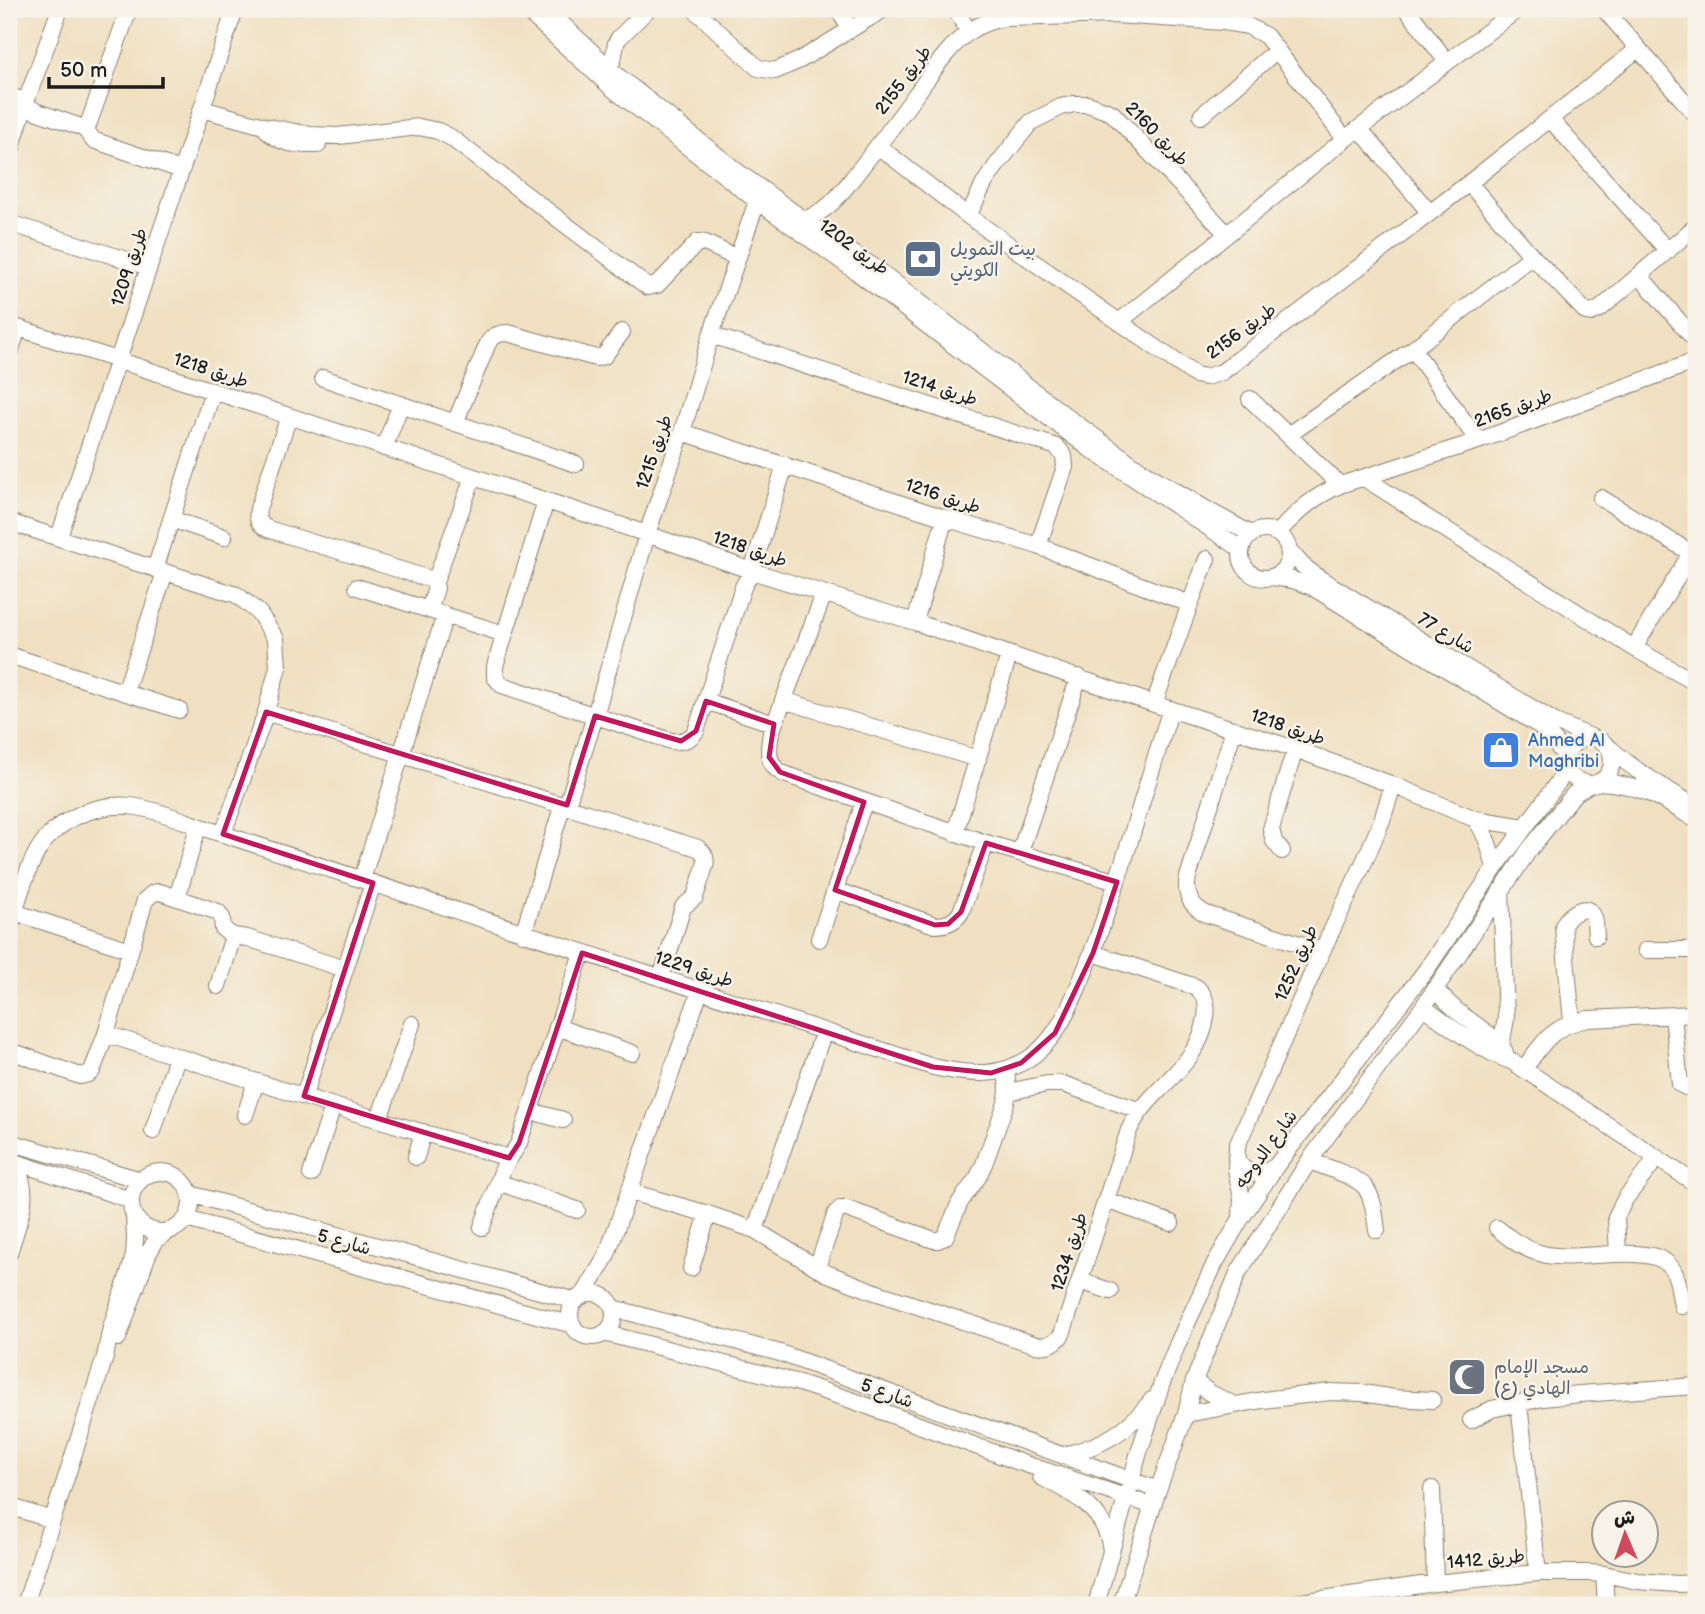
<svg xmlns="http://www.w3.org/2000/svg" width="1705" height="1614" font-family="'Balsamiq Sans','Playpen Sans Arabic',sans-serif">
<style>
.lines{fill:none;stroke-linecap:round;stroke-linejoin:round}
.minor-casing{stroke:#867e6e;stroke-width:18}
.minor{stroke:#fff;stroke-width:16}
.marked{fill:none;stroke:#c2185b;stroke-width:5;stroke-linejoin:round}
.labels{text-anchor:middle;stroke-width:5;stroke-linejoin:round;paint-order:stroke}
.street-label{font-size:18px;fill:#1c1c1c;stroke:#f7f3e8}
.service-label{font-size:18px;fill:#4e5e75;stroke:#f7f3e8;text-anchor:start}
.shop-label{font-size:18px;fill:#366cbe;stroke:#f7f3e8;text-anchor:start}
.worship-label{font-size:18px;fill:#5b616d;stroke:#f7f3e8;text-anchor:start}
</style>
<rect width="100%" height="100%" fill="#f7f3e8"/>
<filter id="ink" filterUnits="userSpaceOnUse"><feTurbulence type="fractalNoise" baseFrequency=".0143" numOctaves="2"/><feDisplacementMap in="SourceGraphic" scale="14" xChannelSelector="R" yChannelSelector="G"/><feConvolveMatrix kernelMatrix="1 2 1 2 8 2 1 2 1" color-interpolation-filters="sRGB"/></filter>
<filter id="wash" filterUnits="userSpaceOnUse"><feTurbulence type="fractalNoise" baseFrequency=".00686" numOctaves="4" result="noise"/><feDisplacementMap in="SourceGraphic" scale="28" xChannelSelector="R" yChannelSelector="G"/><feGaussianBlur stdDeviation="1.57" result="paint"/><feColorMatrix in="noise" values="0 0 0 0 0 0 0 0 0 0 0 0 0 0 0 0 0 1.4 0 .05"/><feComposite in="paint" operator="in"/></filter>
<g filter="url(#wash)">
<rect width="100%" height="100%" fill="#f0e0c1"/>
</g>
<g filter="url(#ink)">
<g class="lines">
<!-- minor casing -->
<g class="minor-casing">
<path id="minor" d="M525,9L613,89L757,201L854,270L1090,449L1241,549
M546,9L619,77L738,172L829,238L877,269L1070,419L1139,469L1211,512L1251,534
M694,9L758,68L775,71L800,60L884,9
M838,9L850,29
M955,9L969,32
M1407,9L1447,62
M1604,9L1696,115
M613,60L616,43L619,38L648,9
M9,95L20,100L35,111L81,127L85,129L93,140L181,170
M202,109L264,126L311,135L338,136L419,127L438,131L450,137L648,287L657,285L698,242L705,243L737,258
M1201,116L1277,50
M1550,119L1668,251
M265,128C278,145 298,145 318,145
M1359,128L1429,212
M86,131L129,9
M878,146L968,216L1195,375L1206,377L1222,372L1469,183L1638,49
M9,156L25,104L60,9
M1469,183L1532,256L1586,312L1591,313L1600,309L1696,226
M968,216L985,182L996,166L1031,122L1061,107L1074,104H1088L1112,113L1227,234
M804,220C833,208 841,193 859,170C879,145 898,119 917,93C933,71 948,47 970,31C980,24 992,20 1005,18L1115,15L1224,22L1248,26L1266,36L1345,139
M9,223L149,267
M1639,275L1696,341
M1119,322L1345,139L1518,9
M9,325L213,391L647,534L752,571L915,622L1154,704L1295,749L1393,785L1475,819
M711,335L1057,447L1064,456L1065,467L1038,546
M1413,349L1478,441
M9,355L18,328
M323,378L576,464
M1250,399L1340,485
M289,416L258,509C256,519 260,525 268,529L433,580L436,588L429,610
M455,423L488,343C493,335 499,333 508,333L596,358L604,356L622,332
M682,432L945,518L1038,546L1190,604
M1288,435L1413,349L1532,256
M384,448L401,404
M1364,478L1634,648L1696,683
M1601,498L1691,553
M546,501L495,666V677L502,685L671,741C682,742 690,740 696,731L743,587L752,571L785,465
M171,519L224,537
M9,522L237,595L259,613L276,639L278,667L266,712L223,834
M1241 554a24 24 0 1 1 48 0a24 24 0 1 1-48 0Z
M1277,533C1299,511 1311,498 1340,485L1478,441L1696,361
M59,537L235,9
M1288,549L1302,565L1319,578L1555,722L1591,737
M155,569L213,391
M1272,577L1293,580L1312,587L1538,725L1554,740L1566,759
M435,582L473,477
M357,587L504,634
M824,594L771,733C768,750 766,765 784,774L986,843L1117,882
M915,622L945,518
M1634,648L1696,545
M9,655L179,710
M125,692L165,572
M783,700L978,759
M706,701L774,724
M1154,704L1190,604L1207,559
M266,712L698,848C705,853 707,858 705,866L695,897L683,907L661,978
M1234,729L1188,877C1184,895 1191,906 1206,914L1322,951
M1609,748C1615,761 1612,778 1596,783C1591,785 1586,784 1581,782C1551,771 1571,727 1599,740C1604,742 1608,747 1612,750C1637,773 1667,789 1696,807
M1599,782C1641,784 1662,799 1696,820
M567,805L595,716L647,534L682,432L711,335L757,201
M955,833L1009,655
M1282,851L1274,841L1271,829L1295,749
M1020,852L1079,677
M1495,868C1490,850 1487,834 1475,819L1525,827
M362,879L445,615
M835,890L935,925C947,925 955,922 961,912L986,843
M177,898L198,827
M14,912L130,950
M9,929C16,906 28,863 42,844C63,816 102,801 137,807C166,812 195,826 223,834L933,1067C970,1075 1003,1079 1035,1054C1059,1035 1070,1006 1082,978C1100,935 1114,891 1128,847C1142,801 1156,755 1171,709
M523,934L563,804
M819,939L864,802
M1646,950H1696
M218,986L233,936
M1434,989L1457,1011L1495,1039L1505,1052
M1423,1007C1451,1027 1479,1050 1513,1062L1696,1184
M1673,1016L1680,1084L1686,1087L1696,1086
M1572,1022L1563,926C1568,914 1588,900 1594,918C1596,923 1595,931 1596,936
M557,1027L632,1053
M106,1034L333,1106L509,1158
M1501,1046L1506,1018L1501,890
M19,1054L80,1076L88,1074L92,1071L106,1034L145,900L153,893L160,892L218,912L222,918L223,929L233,936L247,938L345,969
M1524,1069C1543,1042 1553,1025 1588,1019L1696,1014
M1008,1092L1047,1084H1063L1141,1111
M304,1096L373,883
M530,1111L563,1120
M245,1115L256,1082
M379,1119L412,1024
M153,1131L177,1057
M9,1142L141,1180
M416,1157L423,1132
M1236,1158C1246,1177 1259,1177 1276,1166
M9,1160L131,1200
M1309,1161C1323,1166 1356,1176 1365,1187C1374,1199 1375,1217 1377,1230
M131 1202a30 30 0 1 1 60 0a30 30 0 1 1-60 0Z
M311,1174L333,1106
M498,1182L577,1210
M630,1192L708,1214L755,1230L826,1273L839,1278L875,1292L1036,1345C1048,1347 1056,1343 1062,1334L1129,1130C1134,1120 1140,1111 1148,1102C1171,1076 1201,1055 1206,1017C1208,1005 1206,996 1196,987L1093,953
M190,1194L576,1301
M1106,1200L1171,1223
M1241,1215L1242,1199L1236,1169L1237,1146L1322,951L1365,860L1382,820L1393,785
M186,1219L573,1325
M482,1227L503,1169L519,1143L582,953
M1497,1228C1511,1240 1525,1250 1543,1254C1575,1263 1649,1242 1669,1265C1679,1275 1679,1292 1682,1306
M755,1230L824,1031
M9,1253C19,1218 33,1196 14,1162
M1618,1254L1616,1217L1625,1199L1657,1158
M817,1267L836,1213L840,1209H847L934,1240H938L945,1237L960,1202L978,1177L984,1164L1006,1103L1008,1092L1006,1069
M691,1268L708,1214
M1080,1281L1110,1291
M570 1315a22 22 0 1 1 44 0a22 22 0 1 1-44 0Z
M583,1296L606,1257L700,991
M613,1308L780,1353L1158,1490
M604,1333L799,1383L854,1401L1019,1462L1153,1506
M118,1338L148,1254L156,1240L169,1231
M1194,1381L1210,1393L1234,1405
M1519,1404L1538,1573
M1186,1414L1263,1400L1330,1392L1363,1393L1394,1398L1432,1400
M1471,1420L1492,1409L1543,1398L1580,1394L1696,1386
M1064,1455C1102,1446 1127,1432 1152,1400
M1041,1477C1074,1494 1106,1509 1111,1550
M1432,1489L1435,1583
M9,1506L52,1520
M1604,1574L1606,1605
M25,1605L105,1357L111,1327L130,1270L134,1255L135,1239L134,1214
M1096,1605L1139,1452L1162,1383L1178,1343L1215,1263L1240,1220L1276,1166L1426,970L1495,868L1559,781L1567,767
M1121,1605L1158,1490L1186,1414L1194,1381L1238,1273L1309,1161L1423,1007L1529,850L1574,794L1590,784
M1280,1605L1435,1583L1538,1573H1589L1604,1574L1637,1581L1677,1584L1696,1583"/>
</g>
<!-- minor -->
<use href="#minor" class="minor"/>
</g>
</g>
<!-- marked area -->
<path class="marked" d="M706,701L774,724L769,757L780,772L864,802L835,890L935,925L948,924L961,912L986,843L1117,882L1093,953L1055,1033L1021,1063L991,1073L933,1067L582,953L519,1143L509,1158L304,1096L373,883L223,834L266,712L567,805L595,716L681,741L696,731Z"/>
<!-- icons -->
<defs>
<g id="bank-square" transform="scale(2.0125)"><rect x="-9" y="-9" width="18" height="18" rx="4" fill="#5c6f8a" stroke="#f7f3e8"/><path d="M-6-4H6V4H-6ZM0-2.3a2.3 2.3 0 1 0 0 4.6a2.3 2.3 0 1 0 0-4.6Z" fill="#fff"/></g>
<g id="shop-square" transform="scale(2.0125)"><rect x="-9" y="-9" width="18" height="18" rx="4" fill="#3f7fe0" stroke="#f7f3e8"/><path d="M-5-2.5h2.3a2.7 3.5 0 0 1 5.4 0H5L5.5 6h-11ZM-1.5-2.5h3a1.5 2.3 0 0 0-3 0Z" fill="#fff"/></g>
<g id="mosque-square" transform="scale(2.0125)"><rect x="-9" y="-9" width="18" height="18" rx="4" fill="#6b7280" stroke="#f7f3e8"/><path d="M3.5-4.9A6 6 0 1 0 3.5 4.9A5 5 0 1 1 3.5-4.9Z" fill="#fff"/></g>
</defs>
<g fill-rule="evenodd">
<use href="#bank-square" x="923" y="259"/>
<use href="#shop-square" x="1501" y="750"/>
<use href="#mosque-square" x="1467" y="1377"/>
</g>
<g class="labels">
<!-- street labels -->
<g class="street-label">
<text transform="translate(903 80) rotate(-53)" y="6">طريق 2155</text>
<text transform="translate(1157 134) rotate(46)" y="6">طريق 2160</text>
<text transform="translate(854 247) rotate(36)" y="6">طريق 1202</text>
<text transform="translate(129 267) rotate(-72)" y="6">طريق 1209</text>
<text transform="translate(1241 331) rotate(-36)" y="6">طريق 2156</text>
<text transform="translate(211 370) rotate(18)" y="6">طريق 1218</text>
<text transform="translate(940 388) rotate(18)" y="6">طريق 1214</text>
<text transform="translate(1513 408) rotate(-20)" y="6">طريق 2165</text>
<text transform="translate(654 452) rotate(-71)" y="6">طريق 1215</text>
<text transform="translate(943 496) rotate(18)" y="6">طريق 1216</text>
<text transform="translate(750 549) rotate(19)" y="6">طريق 1218</text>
<text transform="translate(1446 633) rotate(31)" y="6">شارع 77</text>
<text transform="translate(1288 727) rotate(19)" y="6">طريق 1218</text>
<text transform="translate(1296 963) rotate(-66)" y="6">طريق 1252</text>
<text transform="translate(694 969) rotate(18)" y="6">طريق 1229</text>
<text transform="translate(1266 1149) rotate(-54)" y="6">شارع الدوحه</text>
<text transform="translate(344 1242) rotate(15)" y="6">شارع 5</text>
<text transform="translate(1069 1252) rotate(-72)" y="6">طريق 1234</text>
<text transform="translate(887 1393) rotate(20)" y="6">شارع 5</text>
<text transform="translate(1486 1559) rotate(-5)" y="6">طريق 1412</text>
</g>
<!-- service labels -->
<g class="service-label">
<text x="950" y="255">بيت التمويل<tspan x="950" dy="21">الكويتي</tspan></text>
</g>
<!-- shop labels -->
<g class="shop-label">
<text x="1528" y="746">Ahmed Al<tspan x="1528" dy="21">Maghribi</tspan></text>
</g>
<!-- worship labels -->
<g class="worship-label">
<text x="1494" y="1373">مسجد الإمام<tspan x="1494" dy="21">الهادي (ع)</tspan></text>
</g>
</g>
<!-- margin -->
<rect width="1705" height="1614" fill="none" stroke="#f7f3e8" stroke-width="35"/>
<!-- north arrow -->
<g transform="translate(1625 1534) rotate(358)"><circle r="33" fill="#f7f3e8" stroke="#9f9d96" stroke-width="2"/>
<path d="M0-5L12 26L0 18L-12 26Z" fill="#d1495b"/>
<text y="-10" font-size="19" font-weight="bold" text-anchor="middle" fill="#1c1c1c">ش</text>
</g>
<!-- scale -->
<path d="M49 77v10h114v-10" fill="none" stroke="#1c1c1c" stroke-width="3.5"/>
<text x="60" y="77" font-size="21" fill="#1c1c1c" stroke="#f7f3e8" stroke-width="5" paint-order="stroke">50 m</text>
</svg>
